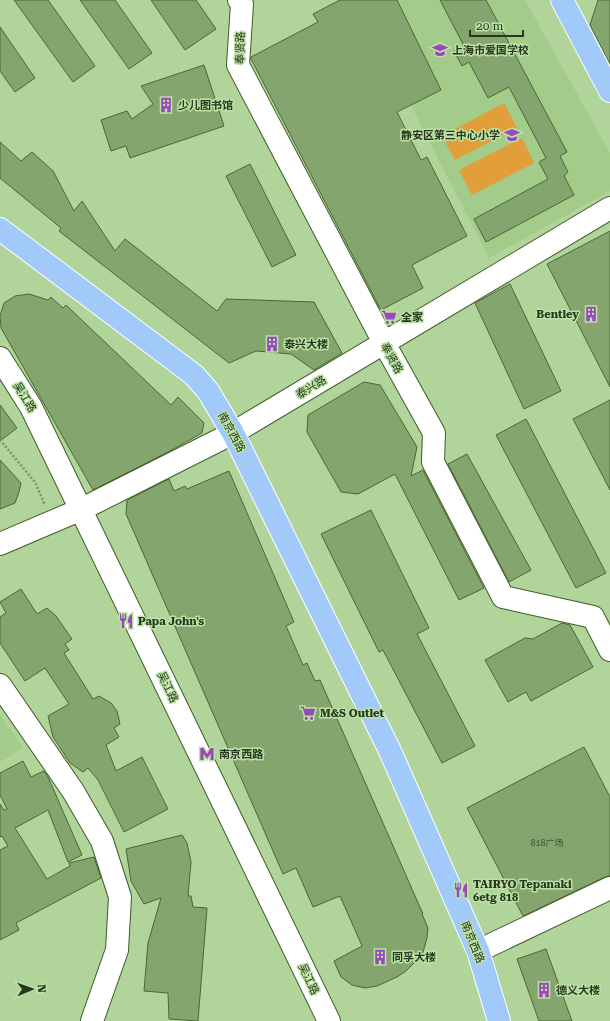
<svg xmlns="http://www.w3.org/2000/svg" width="610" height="1021" font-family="'Roboto Serif','Noto Sans SC',serif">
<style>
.built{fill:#a3cb8a}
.pitch{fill:#e29f39}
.building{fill:#84a66e;stroke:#496832}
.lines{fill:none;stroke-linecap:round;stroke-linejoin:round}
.minor-casing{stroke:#3f5d28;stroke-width:24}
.major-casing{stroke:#fff;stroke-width:24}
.path{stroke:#799568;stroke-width:2.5;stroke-dasharray:2 2;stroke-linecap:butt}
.minor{stroke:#fff;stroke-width:22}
.major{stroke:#a1cafa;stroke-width:22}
.labels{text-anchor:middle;stroke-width:3;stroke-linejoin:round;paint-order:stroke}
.number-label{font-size:9px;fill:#3f5333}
.street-label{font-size:11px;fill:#28371f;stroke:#bce1a5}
.poi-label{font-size:11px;font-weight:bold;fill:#28371f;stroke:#bce1a5;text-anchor:start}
</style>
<rect width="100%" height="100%" fill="#b0d499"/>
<!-- built -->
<path class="built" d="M357,0H525L610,153V191L489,258Z
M0,715L23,748L0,762Z"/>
<!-- pitch -->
<path class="pitch" d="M504,103L517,128L455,160L442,136Z
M522,138L534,163L472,195L459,170Z"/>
<!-- building -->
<path class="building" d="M14,0H48L95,66L73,82Z
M80,0H115L152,53L129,69Z
M151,0H196L216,29L185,50Z
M340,0H397L441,90L397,112L421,160L427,157L467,236L412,265L423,288L381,310L251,59V57L318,22L313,14Z
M440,0H486L567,152L560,156L568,172L564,176L574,195L486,242L474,219L548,179L539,162L546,158L509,87L488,98L469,62L462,66L454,51L464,46Z
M598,0H610V64L590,25Z
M0,27L35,78L15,92L0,71Z
M204,65L224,126L130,158L126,146L111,151L101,120L127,111L132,119L153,104L141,86Z
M0,142L21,161L32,152L53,171L74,211L82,201L115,251L125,239L217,311L226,299L314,302L342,353L314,370L291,354L256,351L229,363L59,231L61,228L0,178Z
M250,164L296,255L272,267L226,176Z
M610,231V387L547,264Z
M510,284L561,391L524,409L475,303Z
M29,294L48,300L51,297L63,308L66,305L171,405L178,397L204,423L202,433L168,452L93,490L1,328L0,316L4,303L15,296Z
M364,382L380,385L417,447L411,476L423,470L484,588L459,600L395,474L358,494L341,492L307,432L308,415Z
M610,400V490L573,419Z
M0,405L17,428L0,441Z
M526,419L606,573L576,588L496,435Z
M467,454L531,570L509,582L448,464Z
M0,460L21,483L19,492L15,503L0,509Z
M229,471L294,622L286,626L303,665L307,663L315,681L320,680L423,914H422L428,928L427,938L423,952L415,962L406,971L397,977L377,986L365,988L352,985L341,977L334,961L362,946L340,896L313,907L296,868L283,874L126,514L127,500L169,479L174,491L185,486L187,489Z
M371,510L429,628L417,634L475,746L442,763L383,650L379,652L321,534Z
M21,589L37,614L47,608L56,616L72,639L65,644L69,650L64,653L93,699L99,696L111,703L117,711L120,724L114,728L119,737L106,745L116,771L142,757L168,809L124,832L98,780L88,768L83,772L70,763L53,737L48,716L69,704L45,668L25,681L0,643V617L6,613L0,602Z
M562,623L570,625L593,667L531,701L526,692L508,702L485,660L525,638L533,639Z
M584,747L610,797V876L605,877L523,916L467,808Z
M23,761L31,777L44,771L48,777L82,855L68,862L48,810L15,828L47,879L70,866L69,863L94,857L101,878L16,923L19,930L0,940V850L8,846L2,836L0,837V804L4,810L7,809L0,795V773Z
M182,835L187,843L191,862L188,896H191L193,907L207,908L198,1021L169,1019L168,993L144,991L148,943L161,898L144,904L131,881L126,849Z
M546,949L572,1021H539L517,959Z"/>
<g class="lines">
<!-- minor casing -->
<g class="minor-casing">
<path id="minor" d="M239,0L242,4L238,65L384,343L434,433L433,462L503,597L593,617L610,650
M0,358L31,407L329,1021
M0,544L82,509L233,433L610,208
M0,685L73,791L102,841L120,897L117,950L92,1021
M478,951L610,888"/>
</g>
<!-- major casing -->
<g class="major-casing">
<path id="major" d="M562,0L610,91
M0,229L194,375L208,391L233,433L390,751L478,951L499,1021"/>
</g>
<!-- path -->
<path class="path" d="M0,440L35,482L45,505"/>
<!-- minor -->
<use href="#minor" class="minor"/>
<!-- major -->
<use href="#major" class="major"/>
</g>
<!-- icons -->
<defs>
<g id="school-bare" transform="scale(1.2)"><path d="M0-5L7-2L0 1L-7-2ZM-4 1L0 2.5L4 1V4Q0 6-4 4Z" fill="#984abc" stroke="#bce1a5" stroke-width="2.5" paint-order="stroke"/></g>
<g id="building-bare" transform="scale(1.2)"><path d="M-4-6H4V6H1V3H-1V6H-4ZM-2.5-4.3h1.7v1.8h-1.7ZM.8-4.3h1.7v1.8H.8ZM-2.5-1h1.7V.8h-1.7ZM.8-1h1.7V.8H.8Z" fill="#984abc" stroke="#bce1a5" stroke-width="2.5" paint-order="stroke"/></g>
<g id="supermarket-bare" transform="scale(1.2)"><path d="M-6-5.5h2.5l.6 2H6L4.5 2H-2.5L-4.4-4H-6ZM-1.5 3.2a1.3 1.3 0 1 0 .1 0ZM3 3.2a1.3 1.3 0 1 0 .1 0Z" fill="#984abc" stroke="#bce1a5" stroke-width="2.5" paint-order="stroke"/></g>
<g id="restaurant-bare" transform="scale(1.2)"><path d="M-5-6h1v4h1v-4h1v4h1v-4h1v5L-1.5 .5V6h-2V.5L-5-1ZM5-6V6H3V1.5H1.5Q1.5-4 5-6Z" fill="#984abc" stroke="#bce1a5" stroke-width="2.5" paint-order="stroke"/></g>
<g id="metro-bare" transform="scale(1.2)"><path d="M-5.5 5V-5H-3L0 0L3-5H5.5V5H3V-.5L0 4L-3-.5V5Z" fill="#984abc" stroke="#bce1a5" stroke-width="2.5" paint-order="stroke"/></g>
</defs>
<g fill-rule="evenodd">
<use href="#school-bare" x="440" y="50"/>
<use href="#building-bare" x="166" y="105"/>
<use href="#school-bare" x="512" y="135"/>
<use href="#building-bare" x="591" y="314"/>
<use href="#supermarket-bare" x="389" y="317"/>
<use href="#building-bare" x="272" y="344"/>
<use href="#restaurant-bare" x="126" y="621"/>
<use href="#supermarket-bare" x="308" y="713"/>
<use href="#metro-bare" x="207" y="754"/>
<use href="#restaurant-bare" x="461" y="890"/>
<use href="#building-bare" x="380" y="957"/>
<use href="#building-bare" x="544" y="990"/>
</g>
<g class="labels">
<!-- number labels -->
<g class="number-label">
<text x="547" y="846">818广场</text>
</g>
<!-- street labels -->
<g class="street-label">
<text transform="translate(240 48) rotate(-89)" y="4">奉贤路</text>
<text transform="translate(392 358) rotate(61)" y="4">奉贤路</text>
<text transform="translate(311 387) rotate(-31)" y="4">泰兴路</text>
<text transform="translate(25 397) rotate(59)" y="4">吴江路</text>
<text transform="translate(232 432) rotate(61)" y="4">南京西路</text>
<text transform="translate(168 687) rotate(64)" y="4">吴江路</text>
<text transform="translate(473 942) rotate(68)" y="4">南京西路</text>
<text transform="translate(309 979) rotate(64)" y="4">吴江路</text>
</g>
<!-- poi labels -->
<g class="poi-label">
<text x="452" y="54">上海市爱国学校</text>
<text x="178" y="109">少儿图书馆</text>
<text x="500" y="139" text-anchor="end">静安区第三中心小学</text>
<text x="579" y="318" text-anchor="end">Bentley</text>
<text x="401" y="321">全家</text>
<text x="284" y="348">泰兴大楼</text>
<text x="138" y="625">Papa John's</text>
<text x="320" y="717">M&amp;S Outlet</text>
<text x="219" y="758">南京西路</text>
<text x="473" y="888">TAIRYO Tepanaki<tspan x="473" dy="13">6etg 818</tspan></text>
<text x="392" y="961">同孚大楼</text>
<text x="556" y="994">德义大楼</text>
</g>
</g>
<!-- north arrow -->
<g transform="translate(32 989) rotate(88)" stroke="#bce1a5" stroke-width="3" paint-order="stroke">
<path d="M0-3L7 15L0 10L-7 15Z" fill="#28371f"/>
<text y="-6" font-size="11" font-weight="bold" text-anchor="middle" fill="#28371f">N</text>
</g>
<!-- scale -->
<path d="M470 30v6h53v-6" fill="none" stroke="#28371f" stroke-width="2"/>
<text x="476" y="30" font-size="12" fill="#28371f" stroke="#bce1a5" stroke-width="3" paint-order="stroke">20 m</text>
</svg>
